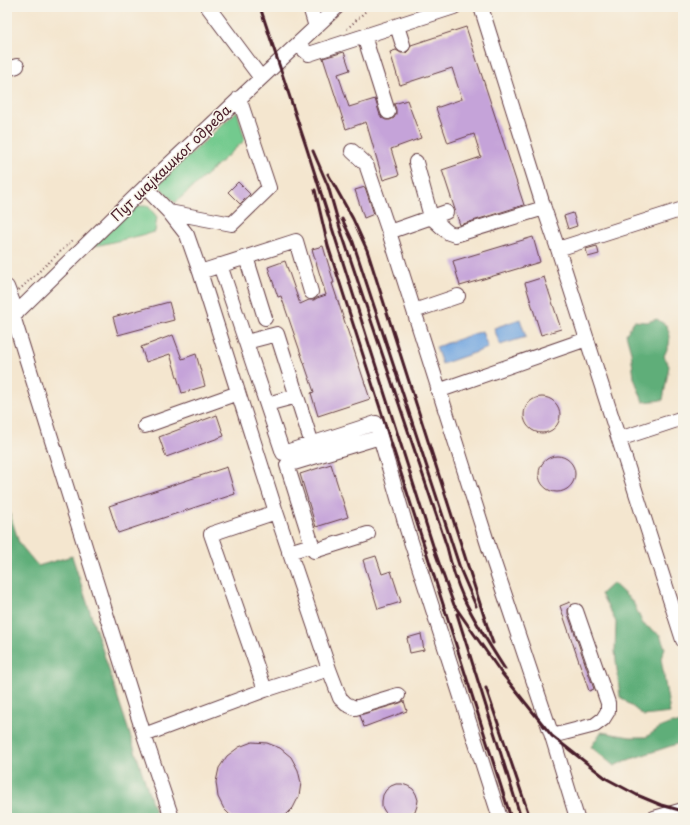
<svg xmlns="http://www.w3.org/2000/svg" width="690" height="825" font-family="'Playpen Sans',sans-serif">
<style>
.green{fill:#73ca8e;stroke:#5e745c}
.forest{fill:#5eae79;stroke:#546652}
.water{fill:#74a7e0;stroke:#5f6386}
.building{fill:#c5a3d9}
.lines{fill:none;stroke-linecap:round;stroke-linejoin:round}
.minor-casing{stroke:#643d44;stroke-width:16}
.path{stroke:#643d44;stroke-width:2;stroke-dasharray:1 3;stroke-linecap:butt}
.minor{stroke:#fff;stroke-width:14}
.rail{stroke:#4a1f2b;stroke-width:3}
.labels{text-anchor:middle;stroke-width:3;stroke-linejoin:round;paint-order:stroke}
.street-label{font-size:14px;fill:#4a1f2b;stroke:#f7f3e8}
</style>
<rect width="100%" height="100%" fill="#f7f3e8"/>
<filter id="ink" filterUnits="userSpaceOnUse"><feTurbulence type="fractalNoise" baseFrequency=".025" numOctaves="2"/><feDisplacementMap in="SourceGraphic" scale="8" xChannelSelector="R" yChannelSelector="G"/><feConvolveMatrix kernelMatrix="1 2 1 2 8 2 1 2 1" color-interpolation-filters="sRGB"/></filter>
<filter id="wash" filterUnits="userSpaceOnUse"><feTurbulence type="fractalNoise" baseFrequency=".012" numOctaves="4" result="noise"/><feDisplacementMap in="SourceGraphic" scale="16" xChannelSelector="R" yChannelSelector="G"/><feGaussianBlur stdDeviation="0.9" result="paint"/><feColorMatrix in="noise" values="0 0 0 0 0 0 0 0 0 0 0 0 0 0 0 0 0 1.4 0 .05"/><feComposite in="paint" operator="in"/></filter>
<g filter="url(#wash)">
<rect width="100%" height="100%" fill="#f4e6cf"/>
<!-- green -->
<path class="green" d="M237,111L245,140L175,203L158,185Z
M135,206H148L157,217L155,232L100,245L94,246Z"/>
<!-- forest -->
<path class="forest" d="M657,319L667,326L670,336L669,345L664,356L669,366L663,400L643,402L634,378L631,352L626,334L634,321L647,322Z
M7,504L19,543L38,566L72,556L157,818H7Z
M613,583L633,602L643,624L660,635L665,648L661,658L670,713L644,716L620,697L615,651L616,622L601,594Z
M673,723L683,724V742L625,761L614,766L591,747L601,732L630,737H646L661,727Z"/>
<!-- water -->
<path class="water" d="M520,319L526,337L500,345L494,328Z
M482,331L488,348L442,364L436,347Z"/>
<g id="blocks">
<!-- building -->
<path class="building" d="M466,27L524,205L460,225L442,170L481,157L474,134L448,143L436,108L462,99L452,68L400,85L390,52L396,50L401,53H406L409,50L411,45Z
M344,52L350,70L338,74L349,107L375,99L380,115L382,118L386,120H390L394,118L396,114V109L394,104L407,100L421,138L391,149L399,175L383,180L366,122L346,129L323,58Z
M238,182L250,194L240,204L228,192Z
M365,187L374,214L364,218L355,190Z
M573,213L577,226L568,229L564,216Z
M533,237L540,262L460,286L453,261Z
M323,246L334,283H332L370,399L318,416L311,393L314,392L281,296L278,297L268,267L285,261L300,304L309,300H314L317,298L326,295L312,249Z
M597,246L599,254L588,257L586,249Z
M544,277L561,329L541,335L525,283Z
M169,302L174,320L118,335L113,317Z
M173,335L182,359L196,354L205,386L182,393L170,354L146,362L141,347Z
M524 415a18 18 0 1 1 36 0a18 18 0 1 1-36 0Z
M217,415L224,436L166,457L159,437Z
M539 474a18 18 0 1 1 36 0a18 18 0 1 1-36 0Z
M331,464L348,517L316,527L300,474Z
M227,467L235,494L118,533L109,506Z
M376,556L382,574L391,571L401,602L378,609L363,560Z
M570,602L571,605L568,609V614L594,689L589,691L560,606Z
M421,634L424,650L410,653L407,638Z
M404,701L407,711L364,727L360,715L400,703Z
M252,742L267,743L280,748L291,757L298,770L301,783L299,796L293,808L283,818H233L224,809L218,797L216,782L219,768L227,756L239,747Z
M396,784H402L408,786L413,789L416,794L418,800L417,806L415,812L411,816L408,818H391L385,812L382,807V801L383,795L386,790L391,786Z"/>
</g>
</g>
<g filter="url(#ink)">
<use href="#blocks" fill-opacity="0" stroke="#643d44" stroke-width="1"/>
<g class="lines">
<!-- minor casing -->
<g class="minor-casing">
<path id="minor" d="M208,7L261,78
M310,7L316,27
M481,7L544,208L558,249L683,640
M397,26L403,45
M364,36L388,112
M298,45L309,54L454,7
M7,69L17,66
M352,151L366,164L389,232L489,548L552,736L577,818
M416,162L431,217L444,229L449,233L455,235L544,208
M169,212L232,224L269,188L239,98
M389,232L446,212
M558,249L683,209
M246,257L265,318
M220,265L283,453L376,423L407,529L500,818
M200,272L296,241L311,292
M7,287L17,313
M414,311L458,296
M13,316L144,735L172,818
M7,322L145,187L337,7
M246,342L277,334L312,444
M438,391L587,339
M267,404L297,396
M145,426L238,393
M619,439L683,418
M368,534L314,551L287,465L380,437
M289,552L312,545
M329,669L340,698L346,704L355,708L398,695
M265,690L211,534L276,512
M144,735L265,690L329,669L276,512L200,272L187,235L169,212L145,187
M552,736L595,725L603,719L608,711V703L576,611
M654,818L683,810"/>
</g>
<!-- path -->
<path class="path" d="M347,29L370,7
M19,290L73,240"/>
<!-- minor -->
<use href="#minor" class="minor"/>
<!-- rail -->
<path class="rail" d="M260,7L306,146L435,552L454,605L474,634L500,671L552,736L607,779L637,795L661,805L683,811
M313,151L328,186L340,228L447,547C451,564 456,581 463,597C475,622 490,646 505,669
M328,174L353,219L367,250L490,635L493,643
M315,190L328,246L451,629L511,818
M342,219L353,242L461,571L476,606
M457,614L521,818
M486,688L530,818"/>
</g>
</g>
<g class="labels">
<!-- street labels -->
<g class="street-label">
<text transform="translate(171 163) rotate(-44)" y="5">Пут шајкашког одреда</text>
</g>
</g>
<!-- margin -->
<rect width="690" height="825" fill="none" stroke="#f7f3e8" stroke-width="24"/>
</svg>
